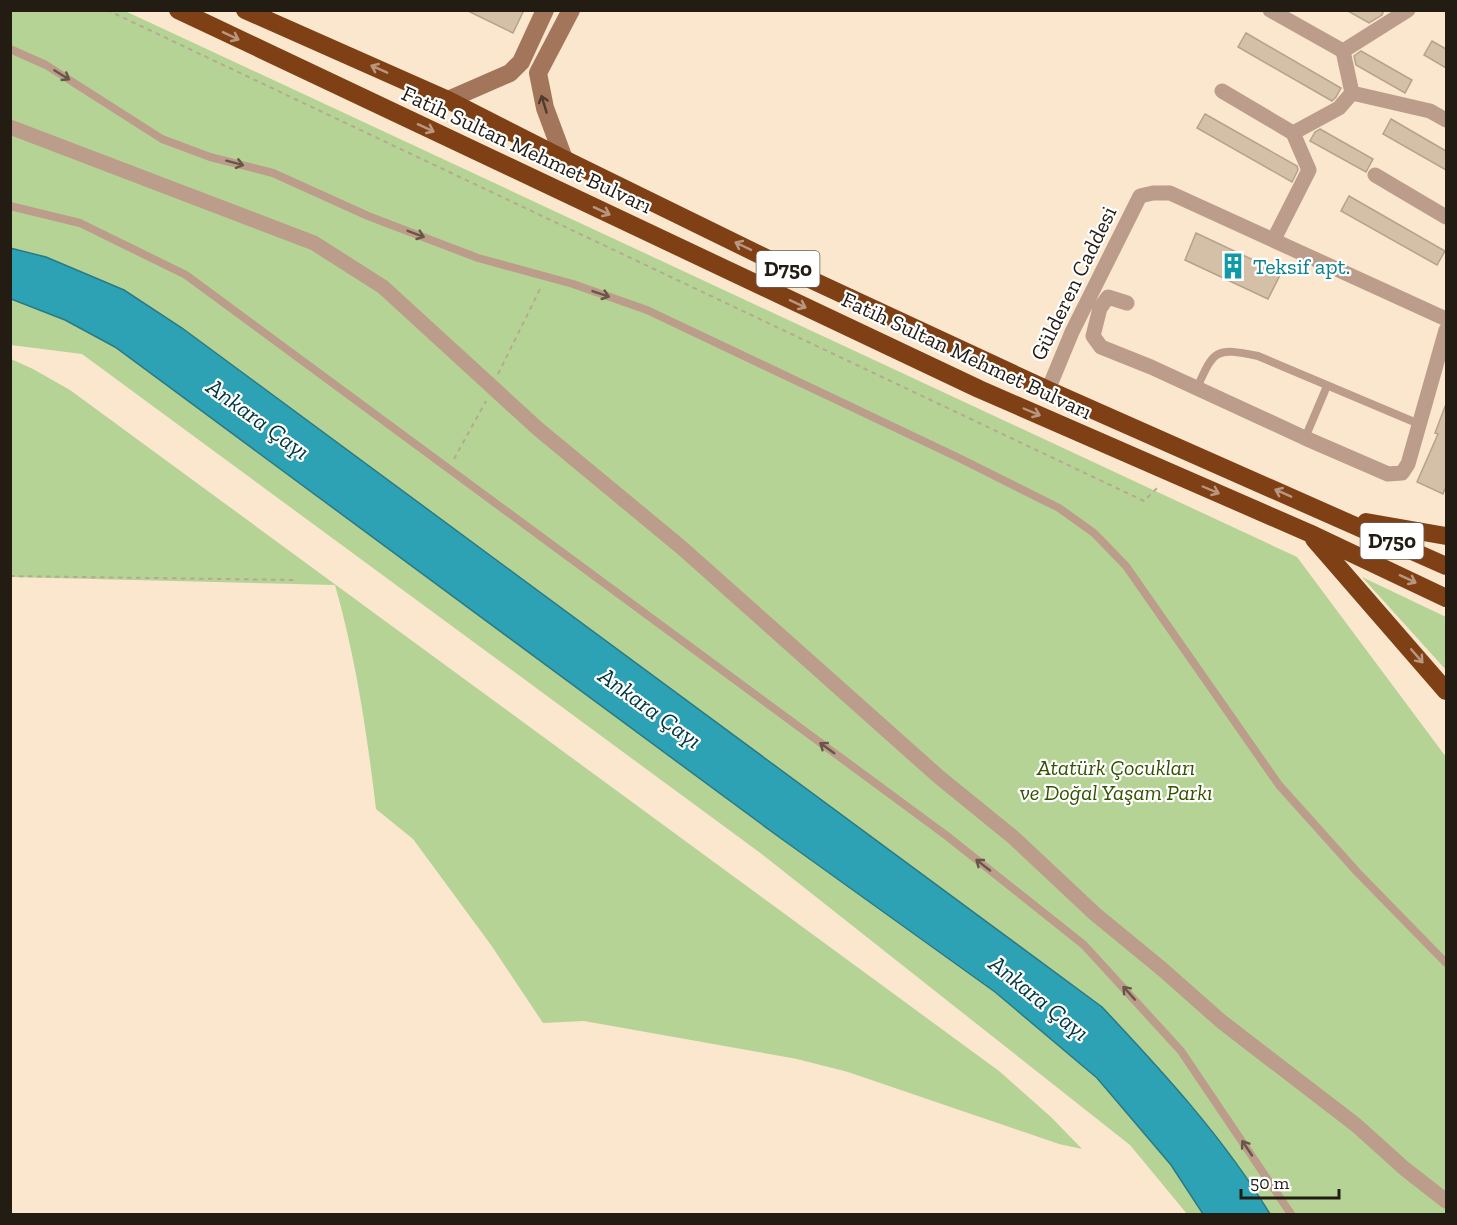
<svg xmlns="http://www.w3.org/2000/svg" width="1457" height="1225" font-family="'Zilla Slab',serif">
<style>
.green{fill:#b5d395}
.water{fill:#2da2b4;stroke:#2a7a84;stroke-width:1.5}
.building{fill:#d3c0a7;stroke:#b5a28a;stroke-width:1.5}
.lines{fill:none;stroke-linecap:round;stroke-linejoin:round}
.path{stroke:#b7a893;stroke-width:2;stroke-dasharray:4.5 4.5;stroke-linecap:butt}
.lane{stroke:#bc9c8a;stroke-width:8}
.street{stroke:#bc9c8a;stroke-width:15}
.secondary{stroke:#a3755b;stroke-width:18}
.highway{stroke:#804016;stroke-width:18}
.oneway{stroke:#b9967f}
.oneway2{stroke:#685649}
.oneway3{stroke:#503b2c}
.labels{text-anchor:middle;stroke-width:4.5;stroke-linejoin:round;paint-order:stroke}
.shield{fill:#fff;stroke:#65605a;stroke-width:1.5}
.shield-label{font-size:21px;font-weight:bold;fill:#231c13}
.street-label{font-size:22px;fill:#231c13;stroke:#fff}
.culture-label{font-size:22px;fill:#0d838f;stroke:#fff;text-anchor:start}
.park-label{font-size:22px;font-style:italic;fill:#345100;stroke:#fff}
.water-label{font-size:24px;font-style:italic;fill:#01373f;stroke:#fff}
</style>
<rect width="100%" height="100%" fill="#fae7cd"/>
<!-- green -->
<path class="green" d="M11,11H125L1297,557L1446,757V1214H1187L1130,1145L759,852L82,354L11,345Z
M11,359L33,369L70,390L999,1071L1052,1118L1082,1149L1059,1144L848,1072L797,1059L584,1021L543,1023L491,945L413,839L376,809C367,733 356,659 335,585L11,577Z
M1362,577L1446,617V670Z"/>
<!-- water -->
<path class="water" d="M10,248L46,257L124,290L182,328L1102,1007C1163,1072 1224,1138 1270,1214H1203L1171,1165L1097,1078L995,992L779,837L115,347L65,320L11,299Z"/>
<!-- building -->
<path class="building" d="M466,10H524L513,33Z
M1346,10H1384L1382,15L1369,23Z
M1246,33L1341,88L1336,97L1332,101L1238,47Z
M1432,41L1446,49V68L1424,55Z
M1361,51L1412,80L1405,93L1356,65L1354,56Z
M1205,114L1297,166L1298,170L1292,182L1197,128Z
M1391,119L1446,151V170L1383,134Z
M1320,129L1373,159L1366,172L1310,141L1315,132Z
M1349,196L1445,251L1437,265L1341,211Z
M1196,233L1281,273L1268,299L1185,260Z
M1446,404V486L1443,494L1417,482L1438,434L1435,433Z"/>
<g class="lines">
<!-- path -->
<path class="path" d="M107,10L1144,501L1160,485
M498,374L542,285
M454,459L486,401
M10,576L297,580"/>
<!-- lane -->
<path class="lane" d="M10,49L46,65L162,139L210,157L273,173L368,216L478,258L573,284L647,310L957,457L1059,508L1094,533L1126,566L1279,785L1358,873L1446,963
M10,206L80,223L186,275L947,836L1084,945L1181,1051L1291,1214
M1197,388C1214,350 1215,347 1258,356L1419,424
M1305,438L1327,386"/>
<!-- street -->
<path class="street" d="M1270,10L1343,51
M1222,91L1293,133
M1352,93L1430,111L1446,120
M10,127L314,243L383,287L537,428L682,548L939,777L1014,838L1095,914L1162,969L1222,1022L1356,1125L1405,1169L1446,1201
M1375,175L1446,217
M1274,239L1309,170L1293,133L1339,108L1352,93L1343,51L1408,10
M1127,303L1108,297L1100,308L1093,336L1101,347L1151,367L1305,438L1388,474L1402,473L1408,464L1446,330
M1048,390L1072,332L1140,196L1153,193H1170L1446,319"/>
<!-- secondary -->
<path class="secondary" d="M448,100L510,73L521,62L545,10
M564,159L545,108L538,73L571,10"/>
<!-- highway -->
<path class="highway" d="M178,10L979,389L1309,533L1446,598
M245,10L448,100L564,159L803,276L1048,390L1446,566
M1366,522L1446,536
M1314,539L1446,691"/>
</g>
<!-- one-way arrows -->
<defs><path id="oneway-shaft" d="M-6 0H5M1.5-3L5.5 0L1.5 3" fill="none" stroke-width="1.6" stroke-linecap="round" stroke-linejoin="round" transform="scale(1.5)"/></defs>
<g class="oneway">
<use href="#oneway-shaft" transform="translate(231 36) rotate(25)"/>
<use href="#oneway-shaft" transform="translate(379 69) rotate(-156)"/>
<use href="#oneway-shaft" transform="translate(426 128) rotate(25)"/>
<use href="#oneway-shaft" transform="translate(602 211) rotate(25)"/>
<use href="#oneway-shaft" transform="translate(743 246) rotate(-154)"/>
<use href="#oneway-shaft" transform="translate(798 304) rotate(25)"/>
<use href="#oneway-shaft" transform="translate(1032 412) rotate(23)"/>
<use href="#oneway-shaft" transform="translate(1211 490) rotate(23)"/>
<use href="#oneway-shaft" transform="translate(1283 493) rotate(-156)"/>
<use href="#oneway-shaft" transform="translate(1408 579) rotate(25)"/>
<use href="#oneway-shaft" transform="translate(1417 656) rotate(49)"/>
</g>
<g class="oneway2">
<use href="#oneway-shaft" transform="translate(62 75) rotate(32)"/>
<use href="#oneway-shaft" transform="translate(235 163) rotate(15)"/>
<use href="#oneway-shaft" transform="translate(416 234) rotate(21)"/>
<use href="#oneway-shaft" transform="translate(601 294) rotate(19)"/>
<use href="#oneway-shaft" transform="translate(827 748) rotate(-144)"/>
<use href="#oneway-shaft" transform="translate(983 865) rotate(-142)"/>
<use href="#oneway-shaft" transform="translate(1129 993) rotate(-132)"/>
<use href="#oneway-shaft" transform="translate(1247 1148) rotate(-124)"/>
</g>
<use class="oneway3" href="#oneway-shaft" transform="translate(544 104) rotate(-107)"/>
<!-- icons -->
<defs>
<g id="building-bare" transform="scale(2.07)"><path d="M-4-6H4V6H1V3H-1V6H-4ZM-2.5-4.3h1.7v1.8h-1.7ZM.8-4.3h1.7v1.8H.8ZM-2.5-1h1.7V.8h-1.7ZM.8-1h1.7V.8H.8Z" fill="#0f9aa8" stroke="#fff" stroke-width="2.5" paint-order="stroke"/></g>
</defs>
<g fill-rule="evenodd">
<use href="#building-bare" x="1233" y="266"/>
</g>
<g class="labels">
<!-- shield labels -->
<g class="shield">
<rect x="756.5" y="251" width="63" height="36" rx="4.5"/>
<rect x="1360.5" y="523" width="63" height="36" rx="4.5"/>
</g>
<g class="shield-label">
<text x="788" y="276">D750</text>
<text x="1392" y="548">D750</text>
</g>
<!-- street labels -->
<g class="street-label">
<text transform="translate(527 149) rotate(25)" y="8">Fatih Sultan Mehmet Bulvarı</text>
<text transform="translate(1073 283) rotate(-64)" y="8">Gülderen Caddesi</text>
<text transform="translate(967 355) rotate(25)" y="8">Fatih Sultan Mehmet Bulvarı</text>
</g>
<!-- culture labels -->
<g class="culture-label">
<text x="1253" y="274">Teksif apt.</text>
</g>
<!-- park labels -->
<g class="park-label">
<text x="1116" y="775">Atatürk Çocukları<tspan x="1116" dy="25">ve Doğal Yaşam Parkı</tspan></text>
</g>
<!-- water labels -->
<g class="water-label">
<text transform="translate(258 419) rotate(36)" y="8">Ankara Çayı</text>
<text transform="translate(650 708) rotate(36)" y="8">Ankara Çayı</text>
<text transform="translate(1039 998) rotate(39)" y="8">Ankara Çayı</text>
</g>
</g>
<!-- border -->
<rect width="1457" height="1225" fill="none" stroke="#231c13" stroke-width="24"/>
<!-- scale -->
<path d="M1241 1189v9h98v-9" fill="none" stroke="#231c13" stroke-width="3"/>
<text x="1250" y="1189" font-size="18" fill="#231c13" stroke="#ffffff" stroke-width="4.5" paint-order="stroke">50 m</text>
</svg>
